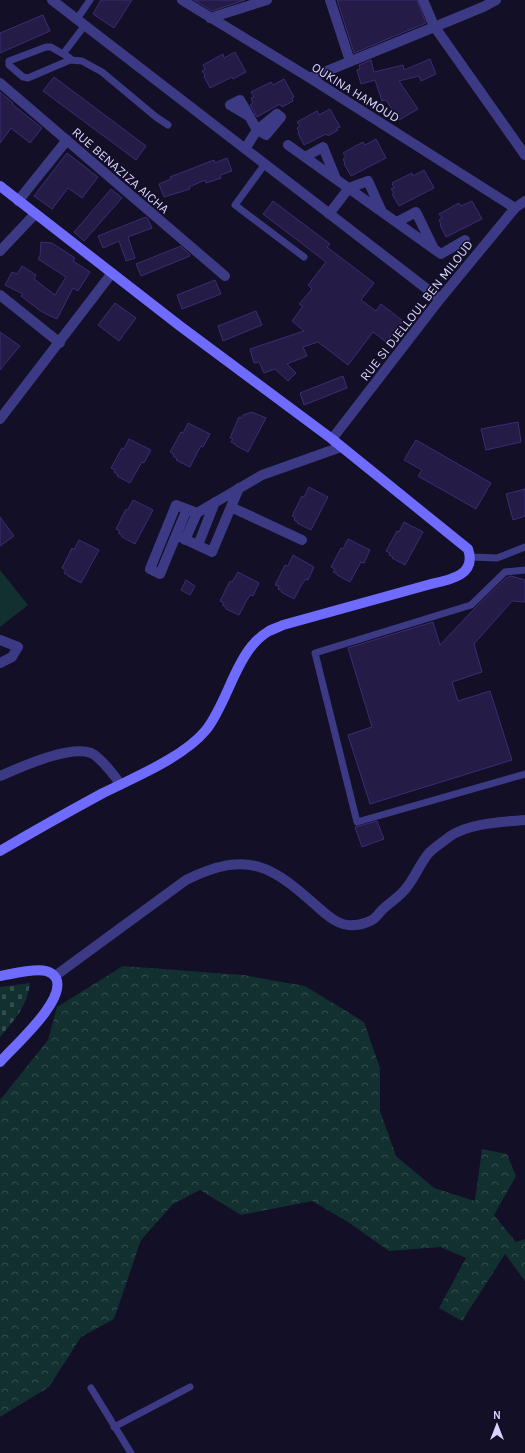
<svg xmlns="http://www.w3.org/2000/svg" width="525" height="1453" font-family="Karla,sans-serif">
<style>
.forest{fill:url(#forest-crowns)}
.cemetery{fill:url(#cemetery-stones)}
.garden{fill:#12302f}
.building{fill:#241b47;stroke:#3b2d73}
.lines{fill:none;stroke-linecap:round;stroke-linejoin:round}
.service{stroke:#3d3a85;stroke-width:7}
.minor{stroke:#3d3a85;stroke-width:10}
.tertiary{stroke:#3d3a85;stroke-width:10}
.secondary{stroke:#6f6bff;stroke-width:10}
.labels{text-anchor:middle;stroke-width:3;stroke-linejoin:round;paint-order:stroke}
.street-label{font-size:13px;fill:#d9d4ff;stroke:#130f26}
</style>
<defs>
<pattern id="forest-crowns" width="20" height="18" patternUnits="userSpaceOnUse"><rect width="20" height="18" fill="#12302f"/><path d="M2 6a3 3 0 1 1 6 0M12 15a3 3 0 1 1 6 0" fill="none" stroke="#344d4e"/></pattern>
<pattern id="cemetery-stones" width="16" height="16" patternUnits="userSpaceOnUse"><rect width="16" height="16" fill="#12302f"/><path d="M2 7V4a2 2 0 0 1 4 0v3zM10 15v-3a2 2 0 0 1 4 0v3z" fill="#344d4e"/></pattern>
</defs>
<rect width="100%" height="100%" fill="#130f26"/>
<!-- forest -->
<path class="forest" d="M123,966L243,975L305,986L364,1022L380,1068V1111L396,1156L434,1188L475,1201L482,1149L507,1154L516,1176L494,1215L516,1242L525,1239V1281L505,1254L462,1321L439,1308L466,1258L441,1247L389,1251L348,1222L312,1201L241,1215L200,1190L173,1204L141,1240L114,1319L81,1337L49,1387L0,1417V1100L48,1040L57,1007Z"/>
<!-- cemetery -->
<path class="cemetery" d="M30,983C27,1007 15,1019 0,1037V987Z"/>
<!-- garden -->
<path class="garden" d="M0,570L28,605L0,627Z"/>
<!-- building -->
<path class="building" d="M101,0H132L114,28L93,14Z
M194,0H245L212,11Z
M337,0H417L426,23L354,53Z
M43,15L50,31L0,53V33Z
M235,52L246,72L233,79L232,77L210,88L204,76L205,75L202,71L205,69L203,65L223,54L224,58Z
M430,59L436,74L421,81L419,76L399,81L418,109L399,120L386,100L382,101L375,80L361,84L357,70L360,69L359,65L371,60L374,72L403,65L404,70Z
M54,77L146,146L136,160L43,91Z
M284,79L294,97L292,98L293,101L282,107L280,104L257,117L250,105L253,103L251,98L254,97L251,92L271,82L273,85Z
M0,92L13,103L12,104L42,128L30,143L11,128L0,143Z
M330,109L340,127L337,128L338,130L328,136L326,134L304,145L298,133L299,132L297,128L300,126L297,122L317,111L319,115Z
M376,139L386,158L351,176L344,164L345,163L343,159L346,157L343,153L363,142L365,145Z
M67,153L98,177L82,198L68,188L52,209L34,196Z
M227,158L232,171L220,175L221,178L206,183L205,180L189,187L190,189L164,197L159,184L171,179L170,177L214,160L215,163Z
M424,170L434,188L399,206L392,194L394,193L391,189L394,188L392,183L412,173L413,176Z
M111,189L122,198L84,241L74,232Z
M273,201L330,244L327,247L374,283L361,300L376,311L381,304L403,321L386,342L373,332L348,365L318,342L303,347L307,356L287,364L296,373L288,381L275,369L264,373L259,362L254,363L250,349L304,331L292,321L303,306L299,304L312,289L308,285L326,262L263,214Z
M472,201L482,219L446,237L440,225L441,224L439,220L442,218L439,214L459,203L461,206Z
M146,217L148,219L152,228L128,237L135,258L126,261L119,241L103,248L98,236Z
M41,242L52,243L75,258L73,261L90,272L78,291L73,288L57,319L42,312L21,296L23,294L5,285L12,272L17,274L22,266L36,275L34,279L55,295L66,277L38,259L40,256Z
M181,246L189,254L190,256L141,276L136,264Z
M215,280L221,294L182,309L177,295Z
M115,303L136,318L119,341L98,325Z
M256,311L262,325L223,341L218,326Z
M0,332L20,346L0,370Z
M343,376L347,388L304,405L300,393Z
M252,412L266,418L248,452L235,445V444L231,442L233,439L230,438L239,417L241,418L243,415Z
M518,422L521,442L486,450L481,429Z
M188,423L210,434L203,447L201,446L198,451L190,467L176,460L177,459L173,456L174,454L170,452L181,432L183,433Z
M129,439L151,450L144,463L142,462L139,467L130,483L117,476L118,475L114,472L115,470L111,468L122,448L124,449Z
M416,440L491,483L476,509L418,476L422,470L404,460Z
M309,487L328,497L311,530L297,523L298,522L294,520L295,517L292,516L302,496L304,497Z
M525,489V516L513,520L506,494Z
M133,500L153,510L135,544L122,537V535L118,533L120,531L116,529L126,509L128,510Z
M0,517L14,536L0,546Z
M404,522L423,532L405,565L392,558L393,557L389,555L390,553L386,551L397,531L399,532Z
M348,539L370,550L364,563L361,562L350,582L337,575V574L333,572L335,569L331,567L341,548L343,549Z
M79,540L99,550L81,583L68,576V575L64,573L66,570L62,568L72,548L74,550Z
M293,555L314,567L308,580L306,579L302,584L294,599L281,592L282,591L278,589L279,586L275,585L285,565L288,566Z
M238,572L259,583L253,596L250,595L247,600L239,615L226,609V607L222,605L224,603L220,601L230,581L232,582Z
M511,576L525,580V602L512,601L474,644L482,672L452,682L458,701L490,691L512,760L370,804L348,735L372,727L348,648L433,622L440,645L475,608L506,578Z
M186,580L195,586L190,595L181,590Z
M377,821L384,839L362,847L355,827Z"/>
<g class="lines">
<!-- service -->
<path class="service" d="M77,19L90,0
M63,54L70,58V60L28,78L23,77L9,65V61L46,47H51L63,54L85,25
M70,60L82,61L102,72L156,117L168,125
M265,164L235,205L304,257
M471,557L497,558L525,547
M525,570L505,572L471,605L315,653L357,822L525,774
M91,1388L131,1453
M114,1427L190,1387"/>
<!-- minor -->
<path class="minor" d="M52,0L440,299
M182,0L310,78L515,208
M330,0L350,61
M423,0L434,26L525,155
M210,18L267,0
M310,78L483,7L496,0
M0,83L225,276
M277,114L281,117L266,135L257,130Z
M288,145L441,254L465,240
M245,149L257,130L240,100L230,105L250,117
M305,157L323,147L336,179
M18,201L67,140
M329,214L349,188L368,181L382,212
M397,222L416,212L433,247
M0,251L35,214
M0,295L60,343
M0,419L112,273
M332,439L440,299L515,208L525,201
M231,507L302,540
M187,509L160,574L150,569L176,505L197,513L262,475L341,447
M176,535L212,552L239,488
M185,540L197,513
M198,545L215,502
M0,640L18,647L12,657L0,663
M0,776C21,767 69,745 91,753C100,757 115,776 120,784"/>
<!-- tertiary -->
<path class="tertiary" d="M55,976L186,880C249,849 272,866 320,909C329,917 341,927 354,925C361,925 366,923 372,920C376,918 379,913 382,910C390,902 401,896 407,887C415,877 420,864 428,854C433,848 443,842 449,837C468,823 502,822 525,820"/>
<!-- secondary -->
<path class="secondary" d="M0,186L180,326L332,439L468,549C477,575 450,580 431,584L283,625C279,627 273,629 269,631C236,650 229,701 206,730C184,757 135,777 103,793C68,812 34,831 0,851
M0,976C12,974 34,968 46,971C50,972 54,975 56,978C67,1000 14,1046 0,1062"/>
</g>
<g class="labels">
<!-- street labels -->
<g class="street-label">
<text transform="translate(356 92) rotate(32)" y="5">OUKINA HAMOUD</text>
<text transform="translate(121 170) rotate(41)" y="5">RUE BENAZIZA AICHA</text>
<text transform="translate(416 310) rotate(-52)" y="5">RUE SI DJELLOUL BEN MILOUD</text>
</g>
</g>
<!-- north arrow -->
<g transform="translate(497 1425)" stroke="#130f26" stroke-width="3" paint-order="stroke">
<path d="M0-3L7 15L0 10L-7 15Z" fill="#d9d4ff"/>
<text y="-6" font-size="11" font-weight="bold" text-anchor="middle" fill="#d9d4ff">N</text>
</g>
</svg>
